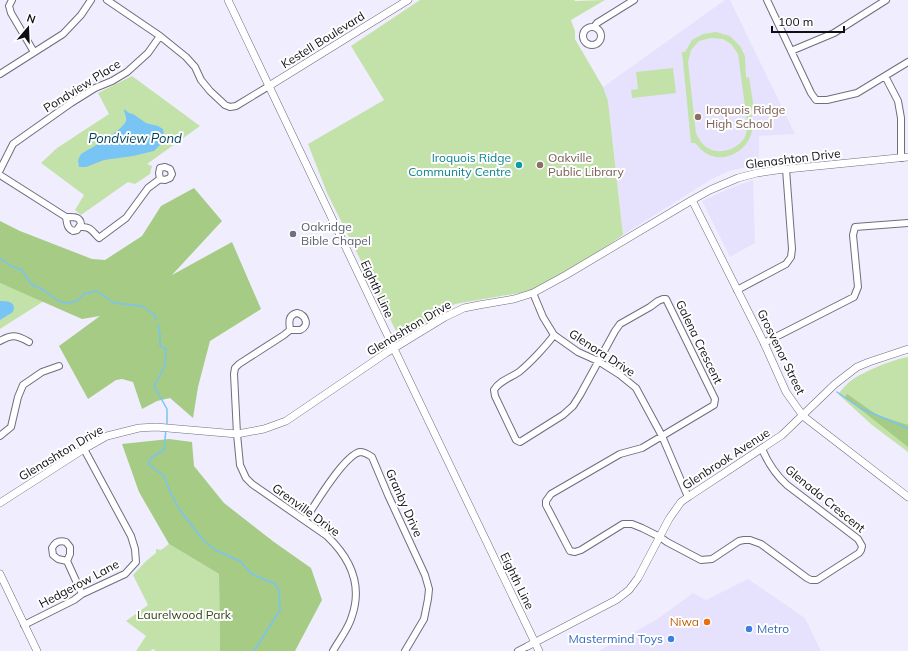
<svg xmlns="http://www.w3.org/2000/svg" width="908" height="651" font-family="Mulish,sans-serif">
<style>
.built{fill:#e6e2fd}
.green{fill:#c3e2a9;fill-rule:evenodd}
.forest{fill:#a6cb85}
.water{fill:#78c4f4}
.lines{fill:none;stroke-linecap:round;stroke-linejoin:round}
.stream{stroke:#78c4f4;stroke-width:1.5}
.minor-casing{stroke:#6f6d7e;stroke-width:8}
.tertiary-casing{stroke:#6f6d7e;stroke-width:8}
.minor{stroke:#fff;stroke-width:6}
.tertiary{stroke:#fff;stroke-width:7}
.education-dot{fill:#8d6e63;stroke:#fefefe;stroke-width:1.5}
.culture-dot{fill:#0f9aa8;stroke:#fefefe;stroke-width:1.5}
.worship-dot{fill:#6b7280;stroke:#fefefe;stroke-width:1.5}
.food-dot{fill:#e8710a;stroke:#fefefe;stroke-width:1.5}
.shop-dot{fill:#3f7fe0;stroke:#fefefe;stroke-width:1.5}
.labels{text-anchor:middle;stroke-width:4;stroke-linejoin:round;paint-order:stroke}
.street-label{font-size:12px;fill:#0f0e14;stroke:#fefefe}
.education-label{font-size:12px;fill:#785e54;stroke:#fefefe;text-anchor:start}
.culture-label{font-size:12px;fill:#0d838f;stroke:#fefefe;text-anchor:end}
.worship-label{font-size:12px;fill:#5b616d;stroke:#fefefe;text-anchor:start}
.park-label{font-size:12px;fill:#314818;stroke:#fefefe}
.food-label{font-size:12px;fill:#c56008;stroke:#fefefe;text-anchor:end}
.shop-label{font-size:12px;fill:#366cbe;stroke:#fefefe;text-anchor:start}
.water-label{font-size:13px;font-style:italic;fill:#003f5e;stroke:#fefefe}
</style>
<rect width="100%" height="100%" fill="#f0eefe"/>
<!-- built -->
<path class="built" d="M725,0H730L795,134L759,136V164L729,171L710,180L623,235L608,101L603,87Z
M753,180L755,243L730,257L702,201L733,187Z
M748,579L805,618L821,651H598L616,642L656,620L693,593L706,600Z"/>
<!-- green -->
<path class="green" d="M420,0H574L575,1L605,0L571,20L575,31V39L603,87L608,101L623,235L601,250L531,291L455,304L400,339L327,193L308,144L384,100L351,46Z
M716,32L730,36L740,46L745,56L746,78L749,77L754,109L751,110C752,119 754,129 750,137C745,151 726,161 712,156C704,154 700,148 695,143H691L682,52H685L692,40L703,34ZM711,38L723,39L731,44L738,54L747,122C747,128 747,135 743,140C735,150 719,155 708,148C702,145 699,139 696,133L688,62L691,50L699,41Z
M673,68L676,93L632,98L631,90L638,89L636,72Z
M132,76L200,126L147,164L152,166L150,174L135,184L128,182L81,215L75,210L84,195L41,163L57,148L109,114L98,93Z
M0,283L44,301L0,329Z
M908,357V452L872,425L838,394C842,390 847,383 853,379C866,371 893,359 908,357Z
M169,544L219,574L220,651H156L153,649L150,651H136L146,636L126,621L148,605L133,575L146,561L156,553V549L161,550Z"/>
<!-- forest -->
<path class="forest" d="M194,188L222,221L172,275L232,242L261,309L210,341L198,387L193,418L170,398L157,401L142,409L133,382L122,379L116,380L88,399L59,346L100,316L82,319L0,283V221L20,231L92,259L105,260L142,236L161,206Z
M847,394L877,415L908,425V447L845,397Z
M169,439L192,442L194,466L224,503L274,542L311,568L322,600L295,651H220L219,574L169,544L139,492L122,444Z"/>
<!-- water -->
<path class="water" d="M124,109L129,113L133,114L146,123L158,126L163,129L164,135L162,143L154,151L133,156L104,160L86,167H79L78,160L81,154C91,148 122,131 126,121C127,117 124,113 124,109Z
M0,301C8,301 17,302 13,312L0,320Z"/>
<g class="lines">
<!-- stream -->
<path class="stream" d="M0,258L11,266L22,270L31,284L45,291L58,301L67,303L77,301L84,294L97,291L114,303L142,306L155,315L156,320
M158,325L160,334V346L166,349L165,366L154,386L167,409V426
M837,392L860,408L905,427L908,429
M166,429L164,450L152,457L148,464L164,476L171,494L180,510L203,540L215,550L240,561L252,574L275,584L279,590L280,610L254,651"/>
<!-- minor casing -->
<g class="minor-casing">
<path id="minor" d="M12,0L9,6L11,13L34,52
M107,0L160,36L186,57L195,67L201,80L210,91L225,105L230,107L236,106L269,86
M767,0L811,93L816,100H827L857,93L908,62
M594,27L597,23L634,0
M583 36a9 9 0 1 1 18 0a9 9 0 1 1-18 0Z
M791,51L834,33L886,0
M0,74L63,34L81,15L91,0
M885,76L898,101L901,118V158
M165,167L170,169L172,174L170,178L165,180L160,179L159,173L160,168Z
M0,170L13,144L71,103L95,88L112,81L127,72L148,53L160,36
M0,175L66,217C73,217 80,216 81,224L77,230L73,231C67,228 67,224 66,217
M80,227C90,226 92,231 99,238L126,218L148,188L160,179
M737,290L786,264L791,257L792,249L786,169
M533,293L543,317L554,335L578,352L598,361L620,375L636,388L662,436L688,497
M297,313C306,315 310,326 300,330C297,330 293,330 290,330C289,322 288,315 297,313Z
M290,330L284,335L239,364L235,368L234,374L237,434L240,465L246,478L252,484L327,536C350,558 363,584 352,616C349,628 339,640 333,651
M554,335C546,346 530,363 519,372C510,378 499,381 494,390L495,396L516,440L520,442L563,415L573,406L580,395L615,331L620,324L650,307L658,301L663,299H666L715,399L714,405L642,448L620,454L551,494L546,501V505L570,551L575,552L581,550L623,524H632L642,528L660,537L667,542L701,560L712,559L739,541L744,540H750L761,544L807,578L811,580H817L859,553L861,550L862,546L858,539L787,485C776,475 768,463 762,449
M0,341C12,334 17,335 29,342
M764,343L854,297L858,287L853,235L855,227L908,223
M0,436L11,427L18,397L23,385L42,372L59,366
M305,520C314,506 344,455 360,452C365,452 369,455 372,457L388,495L425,575L429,589L428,599L424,619L405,651
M67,561L70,554V547L66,542C59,540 55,542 52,548L53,555L58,559L67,561L82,594
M24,625L74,600L82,594L125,574L136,562L135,549L131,536L84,449
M518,651L528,646"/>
</g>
<!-- tertiary casing -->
<g class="tertiary-casing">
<path id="tertiary" d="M228,0L407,376L539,651
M269,86L408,0
M692,200L764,343L786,392L803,416L908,497
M0,503L84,449L107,436L139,428L156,427L237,434L264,429L286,421L386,353L445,317L464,308L479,305L514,299L533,293L566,275L692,200L710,190L738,178L757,173L777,170L908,157
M0,574L37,651
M528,646L616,600L629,590L638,578L669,519L681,502L688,497L782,435L835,384L857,367L869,362L908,349"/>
</g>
<!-- minor -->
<use href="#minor" class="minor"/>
<!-- tertiary -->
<use href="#tertiary" class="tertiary"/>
</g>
<!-- markers -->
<g class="education-dot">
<circle cx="698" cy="117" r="4"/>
<circle cx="540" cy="165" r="4"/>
</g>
<circle class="culture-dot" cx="519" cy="165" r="4"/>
<circle class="worship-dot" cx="293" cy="234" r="4"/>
<circle class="food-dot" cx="707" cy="622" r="4"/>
<g class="shop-dot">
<circle cx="749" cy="629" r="4"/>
<circle cx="671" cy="639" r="4"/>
</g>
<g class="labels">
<!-- street labels -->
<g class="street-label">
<text transform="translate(323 40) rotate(-32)" y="4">Kestell Boulevard</text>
<text transform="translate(82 86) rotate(-32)" y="4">Pondview Place</text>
<text transform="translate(793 159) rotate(-7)" y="4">Glenashton Drive</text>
<text transform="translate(377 289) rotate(65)" y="4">Eighth Line</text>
<text transform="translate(409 328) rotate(-31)" y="4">Glenashton Drive</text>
<text transform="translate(699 342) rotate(64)" y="4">Galena Crescent</text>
<text transform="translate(781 352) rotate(64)" y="4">Grosvenor Street</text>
<text transform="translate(602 353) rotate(33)" y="4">Glenora Drive</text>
<text transform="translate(61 453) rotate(-31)" y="4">Glenashton Drive</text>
<text transform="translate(726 459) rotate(-33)" y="4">Glenbrook Avenue</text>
<text transform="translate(825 499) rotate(39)" y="4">Glenada Crescent</text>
<text transform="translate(404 503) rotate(66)" y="4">Granby Drive</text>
<text transform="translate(306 510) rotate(36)" y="4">Grenville Drive</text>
<text transform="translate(517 581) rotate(64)" y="4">Eighth Line</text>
<text transform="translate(79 584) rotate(-28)" y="4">Hedgerow Lane</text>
</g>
<!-- education labels -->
<g class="education-label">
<text x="706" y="114">Iroquois Ridge<tspan x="706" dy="14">High School</tspan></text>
<text x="548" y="162">Oakville<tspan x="548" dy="14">Public Library</tspan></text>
</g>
<!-- culture labels -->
<g class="culture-label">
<text x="511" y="162">Iroquois Ridge<tspan x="511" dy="14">Community Centre</tspan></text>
</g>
<!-- worship labels -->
<g class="worship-label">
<text x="301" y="231">Oakridge<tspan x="301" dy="14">Bible Chapel</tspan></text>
</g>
<!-- park labels -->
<g class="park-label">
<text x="184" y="619">Laurelwood Park</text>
</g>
<!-- food labels -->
<g class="food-label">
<text x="699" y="626">Niwa</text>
</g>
<!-- shop labels -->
<g class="shop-label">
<text x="757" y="633">Metro</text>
<text x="663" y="643" text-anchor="end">Mastermind Toys</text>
</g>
<!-- water labels -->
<g class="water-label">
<text x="135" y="143">Pondview Pond</text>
</g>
</g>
<!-- north arrow -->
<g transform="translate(28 28) rotate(19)" stroke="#fefefe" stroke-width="3" paint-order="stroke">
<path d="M0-3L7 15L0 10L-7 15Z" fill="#0f0e14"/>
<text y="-6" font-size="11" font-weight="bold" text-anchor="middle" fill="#0f0e14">N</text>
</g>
<!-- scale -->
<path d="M772 26v6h72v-6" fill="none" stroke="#0f0e14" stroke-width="2"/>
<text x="778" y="26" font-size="12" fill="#0f0e14" stroke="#fefefe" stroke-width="3" paint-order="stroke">100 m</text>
</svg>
